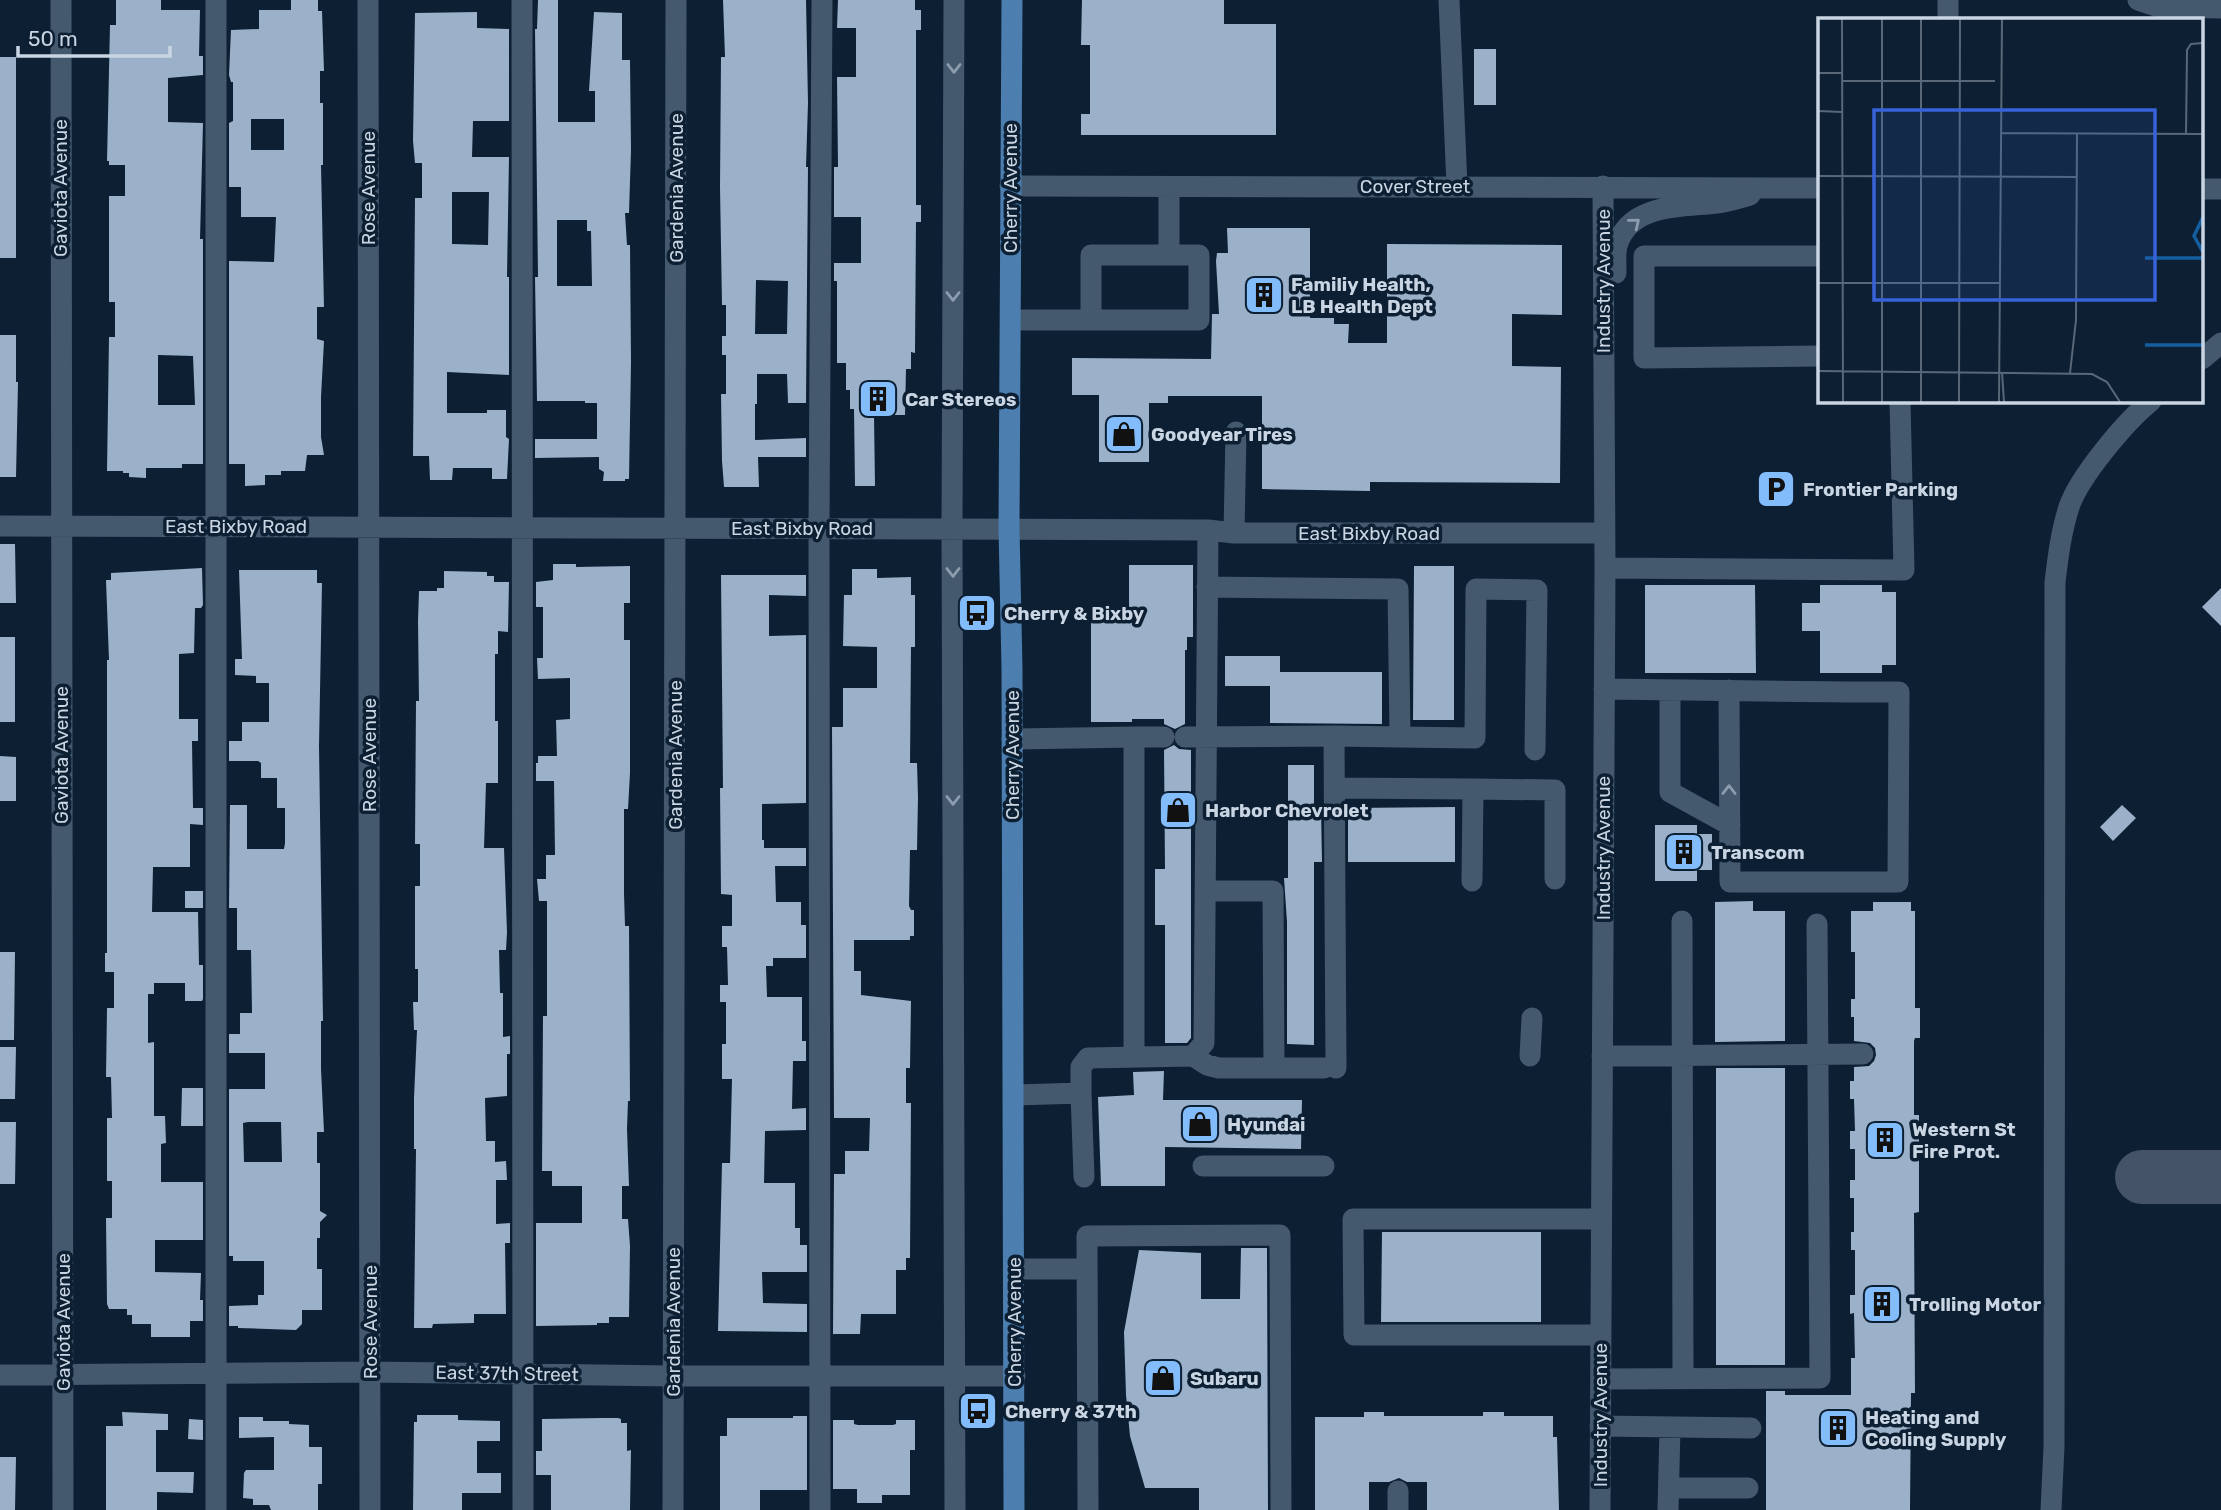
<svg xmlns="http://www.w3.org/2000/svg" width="2221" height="1510" font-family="Rubik,sans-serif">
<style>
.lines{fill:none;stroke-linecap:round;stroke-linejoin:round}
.taxiway{stroke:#445466;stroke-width:54}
.building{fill:#9ab1c9;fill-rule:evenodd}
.minor{stroke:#44596e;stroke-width:21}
.major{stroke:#4c7eb0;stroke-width:21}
.oneway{stroke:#8d9dae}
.labels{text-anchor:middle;stroke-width:7;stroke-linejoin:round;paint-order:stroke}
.street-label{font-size:19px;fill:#c9d5e2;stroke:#0d1f32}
.poi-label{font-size:19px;font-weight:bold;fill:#c9d5e2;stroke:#0d1f32;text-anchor:start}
.inset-river{fill:none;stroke:#145ea0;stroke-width:3.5}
.inset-road{fill:none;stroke:#586878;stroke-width:2}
.view{fill:#3762da;fill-opacity:0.15;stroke:#3762da;stroke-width:3.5}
.inset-edge{fill:none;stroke:#c9d5e2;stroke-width:3.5}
</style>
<rect width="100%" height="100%" fill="#0d1f32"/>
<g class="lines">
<!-- taxiway -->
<path class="taxiway" d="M2142,1177H2221"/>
</g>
<!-- building -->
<path class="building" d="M116,0H161V10H200L199,56H203V75L168,78V122L203,123L200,239H203V464H182V468H146V478L129,477V473H123V471H107L109,337H115V302H109V196H125V165H109V161H107L110,25H116ZM158,355L193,356L195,405H158Z
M291,0H318V11H322L324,71H320V103H323V165H321L324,307H317V339L324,341L321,397V437L324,455H307L305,471H281V475H265V485L245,486V464H229V261L274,262L276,217H241V187H229V123L233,121V82H231L229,75L231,30L259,29V10H291ZM251,119H284V150H251Z
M538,0H558V122H595V91H589L594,12L622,13V60H630L631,150L629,213H625L627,245H630L631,362L629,479H625V481H603L604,472L599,469V457L535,458V439H597V403H585V401H537L535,277H538L535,29H537ZM557,220H587V231H591L592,286H557Z
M723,0H806L808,103L806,167H808L806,403H788L787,374H757V404H755V440L806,438V457H758L759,487H724L722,461L721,394H726V355H722V336H726V305H722L720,187L721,57H725ZM756,280L788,281L787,334H755Z
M838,0H915V10H921V30H916V205H921V222H916L915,353L911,352V369H906L905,415H874L875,486H855L854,409H850V390H846V363H837V281H834V263H861V217H834V167H838L837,77H856V28H837Z
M1082,0H1224V24H1276V135H1081V114H1090V45H1081Z
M477,12V28L509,29V121H473L472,157H509L507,277H509V375L447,372V413H487V410H506V437L509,439L507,479H492V468H453L452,480H430L429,456H413L415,198H422V163H415L413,141L415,13ZM452,192H489L488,245L452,244Z
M1474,49H1496V105H1474Z
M0,57H16V258H0Z
M1227,228H1310V318H1334V324H1349L1348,343H1387V244L1562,245V315L1512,314V366L1561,367L1560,483L1370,482V491L1262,489V396H1168V403H1149V462H1099V395H1072V358L1211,359L1212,314H1219L1216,261L1217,253H1228Z
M0,335H16V382H18L16,477H0Z
M0,544H15L16,603H0Z
M553,564H576V567L630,566V603H624V640H630V773L628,809H624V893L625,926H629L630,1101H628L627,1129L629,1186H622V1219H628L630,1246L629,1317H609V1323H597V1325L536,1326V1223H582V1186H552V1171H542L543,1016H547V901H539L537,879H546V855H555L554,781H536V763H538V756H557L556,720L570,719V678L538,679L537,658H543V607H536V582L553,580Z
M1129,565H1193V637H1187V650H1185V724L1175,729L1164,724V719H1132V722H1091V616H1129Z
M1414,566H1454V720H1413Z
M202,568L203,605L201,608H195L194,653L179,654V719H198V741H192L193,808H203V825L190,824V867H153L152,912H198L199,965H203V999L202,1001H185V983H154V994H148V1043L154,1042V1116H165L166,1143L161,1144V1182H203V1240H155V1272L201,1273L200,1300H203V1321H190V1337H151V1324H132V1315H127V1309H109L107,1304L106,1218H112V1181H107V1118H112L111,1077H106L107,1008H114V972H105V953H107V660H109L106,580H111V573Z
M852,569H877V578L911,577V595H915V647H911L910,763H917L918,797L917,850H910L909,906L911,910H914V936H910V940H854V971H861V995L911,1001L910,1068H906V1103H911L910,1258H906V1270H896V1314H861L860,1334H833L834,1174H845V1151H869L870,1118H834L832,727H843V688H877V647L843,646L844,595H852Z
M239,570H317V583H322L319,746L323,1021H321V1069L324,1132H317V1163H320V1211L327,1215L320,1222V1238H317V1269H322V1310H302V1324L296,1330L238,1328V1326H229V1306L258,1305V1295H264V1261H233V1256H229V1089H265V1053H229V1034H240V1013H252L251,950H237V908H229L230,805H247V849H284L285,843V808H277V778H261V763L258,761H229V741H242V722H269V683H256V676L235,675V659H242ZM248,1122H281L282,1162H244L243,1123Z
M444,571L487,572V576H494V582H509L508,632L498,631V654H495V721H498V783H486L484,848H504L507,932L506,950H499L500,993H503V1037L510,1036V1054H507V1096L485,1098L486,1141H495V1162L506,1161L507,1180H496V1224L510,1223V1243H505L506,1314H474V1323L433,1324L432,1328H414L416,1149H414V1098L417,1030H414L413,1002H418V969H415V886H420V844H415L416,701H419L418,621L419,591H437V588H444Z
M721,575H806V596L769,595V636L806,635V803L762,804V840H764V848H806V866H775L776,902H801V925H806V958H773V966H766L767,997H802V1041H806V1061H793L792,1109L806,1108V1130L765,1131L764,1183H795V1228H800V1245H807V1272H762L763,1303L807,1304V1332L718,1331L722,1163H730L732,1079H722V1044H726V1002H720V985H728L727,947H722V926H732V895L721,894L720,788H723Z
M1645,585H1755L1756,673H1645Z
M1820,585H1882V592H1896V665H1882V673H1820V631H1802V603H1820Z
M2221,588V626L2202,607Z
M0,637H15V722H0Z
M1225,656H1280V672H1382V724L1270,723V686H1225Z
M1174,745L1179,749L1191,750V1038L1187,1043H1165V925H1155V869H1165L1164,750Z
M0,756L16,757V801H0Z
M1288,765H1314V808H1321L1322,862H1314V1045L1287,1044V922L1284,878H1288Z
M2122,805L2136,818L2113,841L2100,827Z
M1455,807V862H1348V808Z
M1655,825H1697V834H1712V870H1697V881H1655Z
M185,891H203V908H185Z
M1753,901V911H1785V1041L1715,1042V902Z
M1873,902H1911V911H1915V1008H1920V1038H1915L1914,1041V1115H1919V1212L1914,1213L1915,1393H1911L1910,1510H1766V1391H1785V1395H1851V1358H1855L1854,1313L1850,1314V1295H1855V1250H1851V1232H1854V1198H1850V1180H1855V1149H1850V1131H1855L1854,1099H1850V1081H1854V1067L1869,1066L1874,1061L1876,1055L1875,1048L1870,1043L1854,1041V1017H1851V999H1855V952H1851V911H1873Z
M0,952H15L14,1040H0Z
M0,1047H16L15,1099H0Z
M1716,1068H1785V1365H1716Z
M1164,1071L1163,1100H1302L1301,1149L1165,1147V1186H1101L1098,1097L1134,1095L1133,1072Z
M182,1088H203V1126H181Z
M0,1122H16L15,1184H0Z
M1382,1232H1541V1322H1381Z
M1241,1248H1267L1268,1510H1199V1488H1145L1130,1436L1126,1395L1124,1332L1139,1250L1201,1253V1299H1240Z
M122,1412L168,1414V1430H156V1472H194L193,1493L157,1492V1510H106V1426H123Z
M1364,1412H1384V1416H1483V1412H1504V1416H1553V1437H1557L1559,1510H1427V1482H1407L1399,1478L1389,1482H1369V1510H1315V1417H1364Z
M417,1415H458V1420L500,1421V1441H477V1473H501V1493H462V1510H413L414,1422H417Z
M793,1416H807V1490H760V1510H720V1436H727V1418H793Z
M239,1417H263V1421H289V1424L309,1425V1447H322V1484H318V1510H271L269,1505H253V1499L243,1498L244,1473L246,1470H274V1437L239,1438Z
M602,1418H618L621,1419V1423H627V1451L631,1450L630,1510H551V1475H536V1451H542V1419Z
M189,1419L203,1420V1440L188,1439Z
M833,1420H854V1424L858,1425H893L896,1424V1420H915V1450H910V1495H882V1503H857V1489H833Z
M0,1457H16L15,1510H0Z"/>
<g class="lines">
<!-- minor -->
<path class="minor" d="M61,0L63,1510
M216,0V1510
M368,0L370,1510
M522,0L523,1510
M954,0L952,529L955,1510
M1449,0L1457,186
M1948,0V19
M2138,0L2159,7L2221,8
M1010,186L1820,188
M1169,187V255
M2202,189H2221
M1820,256H1644V358L1820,356
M1616,273C1616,265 1615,254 1617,246C1629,203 1683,207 1717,203C1728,202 1739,198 1750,195
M1011,320H1199V255H1091V320
M2202,359L2221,343
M0,526L1208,530L1234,533H1605
M1234,533L1236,432
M1605,568L1904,570L1900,401
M1207,587L1398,589L1400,737L1334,736
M1604,689C1703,690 1801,692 1899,692L1898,882H1730L1729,690
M1670,690V792L1730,825
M1134,737H1164
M1185,737L1334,736L1336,1068
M1400,737L1475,738L1476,589L1537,590L1535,750
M1012,739L1134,737V1057
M1335,788L1473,789L1472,881
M1473,789L1555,790V879
M1682,921L1683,1379
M1193,1056L1207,1065L1219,1068H1274L1273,891H1205
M1530,1056L1532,1018
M1602,1056L1863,1054
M1274,1068H1324
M1081,1093L1084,1177
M1014,1095L1081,1093V1067L1088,1058L1193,1056L1204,1043L1208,530
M1203,1166H1324
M1014,1269H1087
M1601,1335H1354L1353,1219H1601
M0,1375L370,1372L672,1376H1015
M1601,1379L1820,1378L1817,924
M1600,1426L1751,1428
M1669,1488H1748
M1398,1491V1510
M673,1510L676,0
M820,1510L819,528L822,0
M1088,1510L1087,1236L1280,1235L1281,1510
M1600,1510L1605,568L1603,186
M1668,1510L1670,1427
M2051,1510L2054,1447L2055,582C2058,557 2061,532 2069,507C2079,477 2126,421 2151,401"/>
<!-- major -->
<path class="major" d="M1012,0L1009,528L1012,669L1014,1510"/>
</g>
<!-- one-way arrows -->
<defs><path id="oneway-chevron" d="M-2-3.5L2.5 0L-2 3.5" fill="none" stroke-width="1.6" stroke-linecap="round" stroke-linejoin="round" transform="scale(1.75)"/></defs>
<g class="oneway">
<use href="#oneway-chevron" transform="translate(954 68) rotate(90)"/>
<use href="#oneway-chevron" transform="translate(1635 223) rotate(-39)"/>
<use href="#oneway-chevron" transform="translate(953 296) rotate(90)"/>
<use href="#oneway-chevron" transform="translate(953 572) rotate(90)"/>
<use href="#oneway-chevron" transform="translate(1729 790) rotate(-90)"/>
<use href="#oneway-chevron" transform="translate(953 800) rotate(90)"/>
</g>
<!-- icons -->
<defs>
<g id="building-square" transform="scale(2.0125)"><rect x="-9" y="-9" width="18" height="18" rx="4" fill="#82bcfa" stroke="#0d1f32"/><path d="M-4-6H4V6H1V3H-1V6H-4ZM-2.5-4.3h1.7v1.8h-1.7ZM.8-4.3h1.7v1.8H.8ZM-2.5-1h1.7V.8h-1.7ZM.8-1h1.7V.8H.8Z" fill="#111"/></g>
<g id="shop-square" transform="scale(2.0125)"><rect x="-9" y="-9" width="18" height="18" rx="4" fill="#82bcfa" stroke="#0d1f32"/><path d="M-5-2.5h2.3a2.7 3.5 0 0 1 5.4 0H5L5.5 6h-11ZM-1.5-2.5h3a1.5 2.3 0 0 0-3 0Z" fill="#111"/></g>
<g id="parking-square" transform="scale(2.0125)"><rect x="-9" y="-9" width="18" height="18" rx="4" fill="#82bcfa" stroke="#0d1f32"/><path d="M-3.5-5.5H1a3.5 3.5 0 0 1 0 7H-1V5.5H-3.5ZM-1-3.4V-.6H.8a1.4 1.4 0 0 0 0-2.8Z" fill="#111"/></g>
<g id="bus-square" transform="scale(2.0125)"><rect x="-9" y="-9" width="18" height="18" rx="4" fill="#82bcfa" stroke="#0d1f32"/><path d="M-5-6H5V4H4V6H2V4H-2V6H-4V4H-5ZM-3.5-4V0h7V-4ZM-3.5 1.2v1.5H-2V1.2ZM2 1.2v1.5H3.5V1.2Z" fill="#111"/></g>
</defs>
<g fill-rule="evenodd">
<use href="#building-square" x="1264" y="295"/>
<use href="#building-square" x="878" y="399"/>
<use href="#shop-square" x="1124" y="434"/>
<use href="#parking-square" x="1776" y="489"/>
<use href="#bus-square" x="977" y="613"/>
<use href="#shop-square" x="1178" y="810"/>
<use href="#building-square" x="1684" y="852"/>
<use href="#shop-square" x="1200" y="1124"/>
<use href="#building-square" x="1885" y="1140"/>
<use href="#building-square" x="1882" y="1304"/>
<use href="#shop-square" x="1163" y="1378"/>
<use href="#bus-square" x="978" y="1411"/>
<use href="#building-square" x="1838" y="1428"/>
</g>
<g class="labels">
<!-- street labels -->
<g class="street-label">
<text x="1415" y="193">Cover Street</text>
<text transform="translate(60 188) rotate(-90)" y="7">Gaviota Avenue</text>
<text transform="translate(368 188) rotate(-90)" y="7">Rose Avenue</text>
<text transform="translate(676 188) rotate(-90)" y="7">Gardenia Avenue</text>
<text transform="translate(1010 188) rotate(-90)" y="7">Cherry Avenue</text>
<text transform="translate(1603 281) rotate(-90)" y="7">Industry Avenue</text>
<text x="236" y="533">East Bixby Road</text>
<text x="802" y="535">East Bixby Road</text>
<text x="1369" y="540">East Bixby Road</text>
<text transform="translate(61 755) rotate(-90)" y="7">Gaviota Avenue</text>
<text transform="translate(369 755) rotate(-90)" y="7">Rose Avenue</text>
<text transform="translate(675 755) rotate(-90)" y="7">Gardenia Avenue</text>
<text transform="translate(1012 755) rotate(-90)" y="7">Cherry Avenue</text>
<text transform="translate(1603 848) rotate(-90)" y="7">Industry Avenue</text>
<text transform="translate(63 1322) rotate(-90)" y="7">Gaviota Avenue</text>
<text transform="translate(370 1322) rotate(-90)" y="7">Rose Avenue</text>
<text transform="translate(673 1322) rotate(-90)" y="7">Gardenia Avenue</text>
<text transform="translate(1014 1322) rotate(-90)" y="7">Cherry Avenue</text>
<text transform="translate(507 1373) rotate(1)" y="7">East 37th Street</text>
<text transform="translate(1600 1415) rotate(-90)" y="7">Industry Avenue</text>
</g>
<!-- poi labels -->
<g class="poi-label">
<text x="1291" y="291">Familiy Health,<tspan x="1291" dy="22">LB Health Dept</tspan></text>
<text x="905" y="406">Car Stereos</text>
<text x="1151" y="441">Goodyear Tires</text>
<text x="1803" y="496">Frontier Parking</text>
<text x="1004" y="620">Cherry &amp; Bixby</text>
<text x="1205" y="817">Harbor Chevrolet</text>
<text x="1711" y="859">Transcom</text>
<text x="1227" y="1131">Hyundai</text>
<text x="1912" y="1136">Western St<tspan x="1912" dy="22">Fire Prot.</tspan></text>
<text x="1909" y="1311">Trolling Motor</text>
<text x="1190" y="1385">Subaru</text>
<text x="1005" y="1418">Cherry &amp; 37th</text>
<text x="1865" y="1424">Heating and<tspan x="1865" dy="22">Cooling Supply</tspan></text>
</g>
</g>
<!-- overview -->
<g transform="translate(1818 18)">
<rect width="385" height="385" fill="#0d1f32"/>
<path class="inset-river" d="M385,199L376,218L385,234M327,240H385M327,327H385"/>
<path class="inset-road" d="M24,1L25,384M0,55H24M24,63H177M0,93L24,94M184,115L385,116M368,116L369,32L373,26L385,25M0,158L259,159M0,265H181M0,353L274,356L289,364L302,384M184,354L186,384M252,355L258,302L259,115M64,384V1M103,384V1M141,384L142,1M181,384L184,1"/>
<path class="view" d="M56,92H337V282H56Z"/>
<rect width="385" height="385" class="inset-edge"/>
</g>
<!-- scale -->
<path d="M18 46v10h152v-10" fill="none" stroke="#c9d5e2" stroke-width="3.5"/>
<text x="28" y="46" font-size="21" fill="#c9d5e2" stroke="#0d1f32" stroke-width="5" paint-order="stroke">50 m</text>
</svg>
